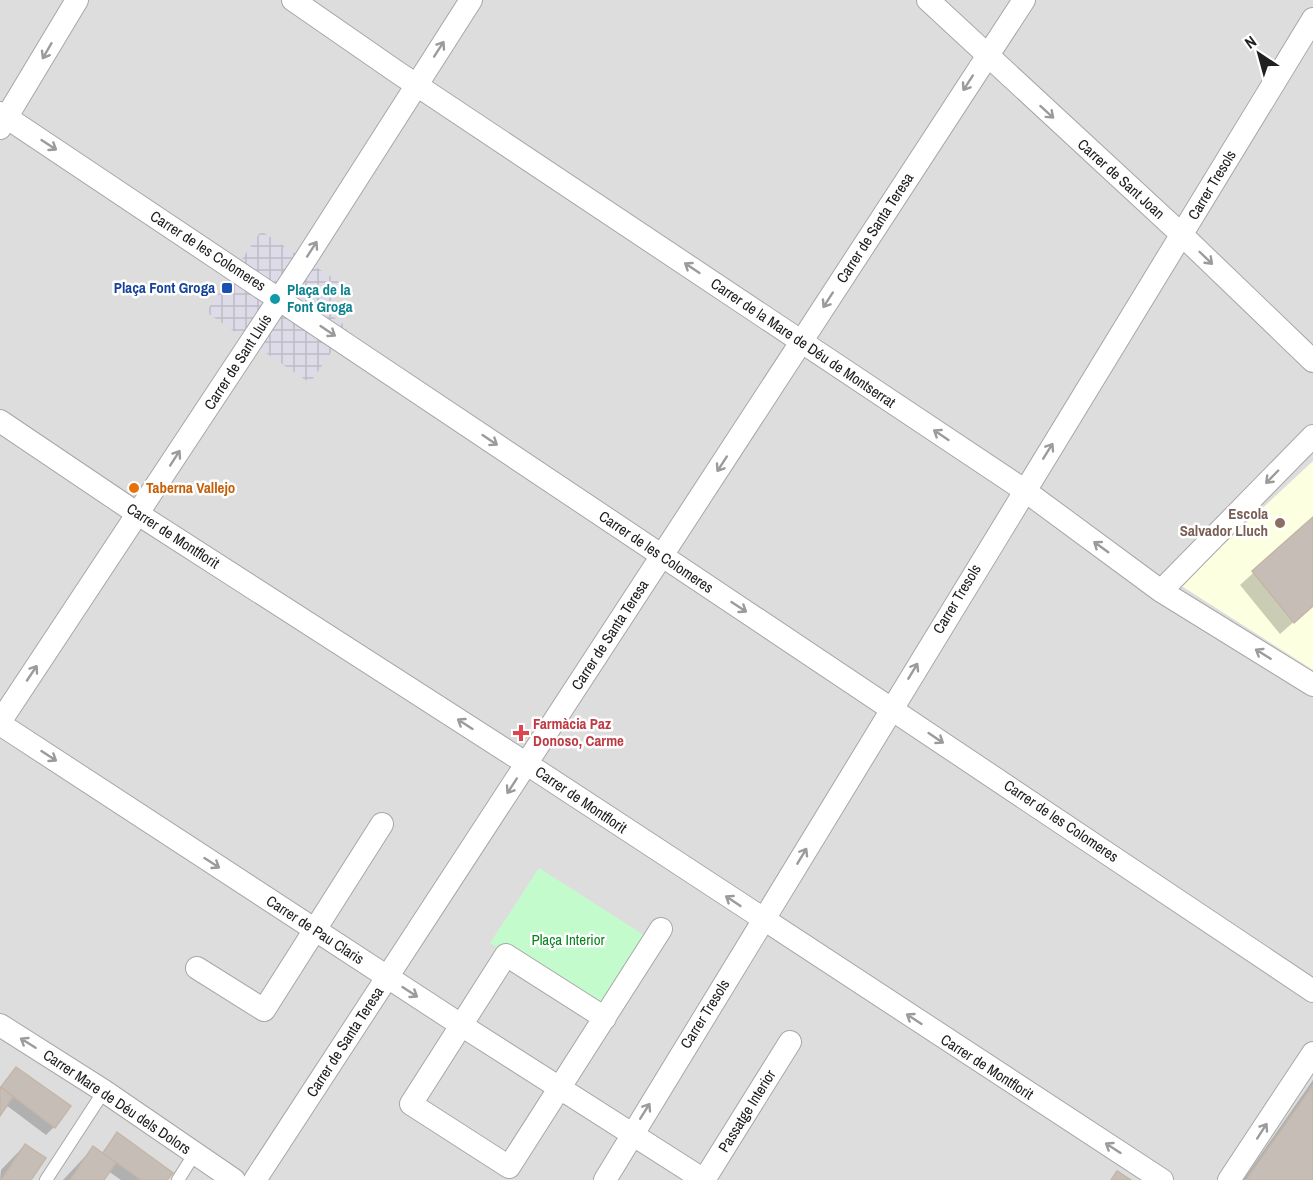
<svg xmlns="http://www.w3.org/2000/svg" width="1313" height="1180" font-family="'Archivo Narrow',sans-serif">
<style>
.residential{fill:#dedddd}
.education{fill:#fdffe1}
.park{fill:#c4fbcc}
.plaza{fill:url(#plaza-grid)}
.shadow{fill:#0003}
.building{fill:#c6beb6;stroke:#c3b6a8;stroke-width:1.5}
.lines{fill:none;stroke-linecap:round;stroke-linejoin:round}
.lane-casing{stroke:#a7a7a7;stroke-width:14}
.street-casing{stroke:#a7a7a7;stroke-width:24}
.lane{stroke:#fff;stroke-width:12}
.street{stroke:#fff;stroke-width:22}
.oneway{stroke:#9b9b9b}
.transit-dot{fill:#1a4fb4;stroke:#fff;stroke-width:2}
.culture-dot{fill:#0f9aa8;stroke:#fff;stroke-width:2}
.food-dot{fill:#e8710a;stroke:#fff;stroke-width:2}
.education-dot{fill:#8d6e63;stroke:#fff;stroke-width:2}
.health-dot{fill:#e0444e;stroke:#fff;stroke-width:2}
.labels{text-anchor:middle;stroke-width:5;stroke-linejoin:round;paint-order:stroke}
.street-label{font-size:15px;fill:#202020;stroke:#fff}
.transit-label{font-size:15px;font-weight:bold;fill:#164399;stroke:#fff;text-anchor:end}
.culture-label{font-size:15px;font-weight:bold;fill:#0d838f;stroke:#fff;text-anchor:start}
.food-label{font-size:15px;font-weight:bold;fill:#c56008;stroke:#fff;text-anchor:start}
.education-label{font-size:15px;font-weight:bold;fill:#785e54;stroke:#fff;text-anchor:end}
.health-label{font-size:15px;font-weight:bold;fill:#be3a42;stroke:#fff;text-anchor:start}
.park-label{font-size:15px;fill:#09831d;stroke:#fff}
</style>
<defs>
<pattern id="plaza-grid" width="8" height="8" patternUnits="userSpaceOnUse" patternTransform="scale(1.5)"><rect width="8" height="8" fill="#dcdbe7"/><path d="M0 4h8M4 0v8" fill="none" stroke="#bcbcc6"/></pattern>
</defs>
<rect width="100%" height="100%" fill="#f1eee7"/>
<!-- residential -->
<path class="residential" d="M0,0H1313V1180H0Z"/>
<!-- education -->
<path class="education" d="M1313,461V670L1180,585Z"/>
<!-- park -->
<path class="park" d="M539,868L647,937L597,1013L490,943Z"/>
<!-- plaza -->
<path class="plaza" d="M261,231L345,286L327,312L348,328L310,383L206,312Z"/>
<!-- shadow -->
<path class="shadow" d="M1313,519V605L1280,634L1240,585Z
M16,1069L54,1127L46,1135L6,1105L0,1113V1088Z
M1313,1080V1180H1243Z
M117,1134L165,1180H121L108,1171L102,1180H63L93,1148L101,1154Z
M25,1145L30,1180H0L1,1170Z"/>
<!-- building -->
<path class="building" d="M1313,517V606L1294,623L1252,571Z
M16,1067L71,1106L55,1128L1,1087Z
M1313,1085V1180H1246Z
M0,1087L13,1097L0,1116Z
M117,1132L173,1173L167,1180H141L103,1153Z
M25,1144L46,1158L31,1180H1Z
M93,1146L116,1163L104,1180H70Z
M1117,1171L1131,1180H1111Z"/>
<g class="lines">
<!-- lane casing -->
<g class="lane-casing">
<path id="lane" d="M46,1180L104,1091
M178,1180L195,1153"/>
</g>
<!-- street casing -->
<g class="street-casing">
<path id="street" d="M293,0L397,72L1024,490L1161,591L1313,685
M928,0L1181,234L1313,361
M0,113L1313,991
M0,128L77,0
M0,421L138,514L527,764L1162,1180
M1161,591L1313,436
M0,722L305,260L471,0
M0,724L461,1025L704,1180
M197,968L264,1010L382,824
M605,1018L506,955L411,1104L509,1167L661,929
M0,1025L104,1091L234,1180
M255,1180L1024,0
M605,1180L1313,19
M704,1180L790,1042
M1229,1180L1313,1053"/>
</g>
<!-- lane -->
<use href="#lane" class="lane"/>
<!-- street -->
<use href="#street" class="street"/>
</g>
<!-- one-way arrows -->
<defs><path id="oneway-shaft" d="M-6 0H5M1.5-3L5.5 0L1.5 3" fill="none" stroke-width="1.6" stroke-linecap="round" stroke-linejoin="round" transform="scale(1.5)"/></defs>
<g class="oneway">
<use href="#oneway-shaft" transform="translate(439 49) rotate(-57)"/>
<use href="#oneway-shaft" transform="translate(47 51) rotate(120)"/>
<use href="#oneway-shaft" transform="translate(968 83) rotate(123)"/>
<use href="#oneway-shaft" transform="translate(1047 112) rotate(42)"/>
<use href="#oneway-shaft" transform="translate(49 145) rotate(33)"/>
<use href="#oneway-shaft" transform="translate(312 249) rotate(-57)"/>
<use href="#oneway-shaft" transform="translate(1206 258) rotate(44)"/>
<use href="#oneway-shaft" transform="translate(692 268) rotate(-146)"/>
<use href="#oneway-shaft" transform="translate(828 300) rotate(123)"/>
<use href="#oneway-shaft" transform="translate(328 331) rotate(34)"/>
<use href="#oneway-shaft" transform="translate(941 435) rotate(-146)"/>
<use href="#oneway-shaft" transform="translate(490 440) rotate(34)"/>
<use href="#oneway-shaft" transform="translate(1048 451) rotate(-58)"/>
<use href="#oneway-shaft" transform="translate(175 458) rotate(-57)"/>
<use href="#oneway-shaft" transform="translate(722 464) rotate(123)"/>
<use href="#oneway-shaft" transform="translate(1272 477) rotate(134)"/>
<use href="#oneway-shaft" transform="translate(1101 547) rotate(-144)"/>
<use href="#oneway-shaft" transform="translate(739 607) rotate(33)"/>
<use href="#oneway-shaft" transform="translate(1263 654) rotate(-148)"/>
<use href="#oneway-shaft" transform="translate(913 671) rotate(-59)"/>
<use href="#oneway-shaft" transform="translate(32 673) rotate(-56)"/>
<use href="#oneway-shaft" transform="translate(465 724) rotate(-147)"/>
<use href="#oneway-shaft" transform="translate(936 738) rotate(34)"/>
<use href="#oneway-shaft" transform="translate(49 756) rotate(33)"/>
<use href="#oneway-shaft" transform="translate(512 786) rotate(123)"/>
<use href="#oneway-shaft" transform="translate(802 856) rotate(-59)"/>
<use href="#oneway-shaft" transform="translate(212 863) rotate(33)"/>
<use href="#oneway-shaft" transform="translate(733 901) rotate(-146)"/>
<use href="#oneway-shaft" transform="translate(410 992) rotate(33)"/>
<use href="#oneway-shaft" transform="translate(914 1019) rotate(-147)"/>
<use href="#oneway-shaft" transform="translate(28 1043) rotate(-148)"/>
<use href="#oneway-shaft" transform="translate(645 1111) rotate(-58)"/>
<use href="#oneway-shaft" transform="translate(1262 1131) rotate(-57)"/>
<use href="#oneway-shaft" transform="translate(1113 1148) rotate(-147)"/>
</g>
<!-- markers -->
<rect class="transit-dot" x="221" y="282" width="12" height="12" rx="3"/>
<circle class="culture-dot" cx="275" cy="299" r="6"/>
<circle class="food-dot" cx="134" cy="488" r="6"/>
<circle class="education-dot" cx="1280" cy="523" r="6"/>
<path class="health-dot" d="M518 724h6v6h6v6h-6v6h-6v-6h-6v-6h6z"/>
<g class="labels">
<!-- street labels -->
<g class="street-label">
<text transform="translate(1121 179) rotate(42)" y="5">Carrer de Sant Joan</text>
<text transform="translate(1212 185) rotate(-59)" y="5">Carrer Tresols</text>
<text transform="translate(875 228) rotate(-57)" y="5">Carrer de Santa Teresa</text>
<text transform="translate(208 251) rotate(33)" y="5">Carrer de les Colomeres</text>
<text transform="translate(803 343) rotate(34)" y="5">Carrer de la Mare de Déu de Montserrat</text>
<text transform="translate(238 362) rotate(-57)" y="5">Carrer de Sant Lluís</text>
<text transform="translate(173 536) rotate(33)" y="5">Carrer de Montflorit</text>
<text transform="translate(656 552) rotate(34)" y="5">Carrer de les Colomeres</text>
<text transform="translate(957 599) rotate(-59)" y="5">Carrer Tresols</text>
<text transform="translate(610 635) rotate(-57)" y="5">Carrer de Santa Teresa</text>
<text transform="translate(581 800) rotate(34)" y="5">Carrer de Montflorit</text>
<text transform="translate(1061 821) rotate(34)" y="5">Carrer de les Colomeres</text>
<text transform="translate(315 930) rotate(33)" y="5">Carrer de Pau Claris</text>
<text transform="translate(705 1014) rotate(-58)" y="5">Carrer Tresols</text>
<text transform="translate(345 1042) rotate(-57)" y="5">Carrer de Santa Teresa</text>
<text transform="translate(987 1067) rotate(33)" y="5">Carrer de Montflorit</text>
<text transform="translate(117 1102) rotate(34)" y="5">Carrer Mare de Déu dels Dolors</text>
<text transform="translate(747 1111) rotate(-58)" y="5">Passatge Interior</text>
</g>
<!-- transit labels -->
<g class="transit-label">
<text x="215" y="293">Plaça Font Groga</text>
</g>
<!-- culture labels -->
<g class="culture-label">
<text x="287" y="295">Plaça de la<tspan x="287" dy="17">Font Groga</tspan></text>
</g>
<!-- food labels -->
<g class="food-label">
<text x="146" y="493">Taberna Vallejo</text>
</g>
<!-- education labels -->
<g class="education-label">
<text x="1268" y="519">Escola<tspan x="1268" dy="17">Salvador Lluch</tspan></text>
</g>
<!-- health labels -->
<g class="health-label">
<text x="533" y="729">Farmàcia Paz<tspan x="533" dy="17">Donoso, Carme</tspan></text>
</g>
<!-- park labels -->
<g class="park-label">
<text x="568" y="945">Plaça Interior</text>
</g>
</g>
<!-- north arrow -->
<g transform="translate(1259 54) rotate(324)" stroke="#ffffff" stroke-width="4.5" paint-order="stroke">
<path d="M0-4.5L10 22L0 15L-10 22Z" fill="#202020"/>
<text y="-9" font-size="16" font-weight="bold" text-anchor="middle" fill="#202020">N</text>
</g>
</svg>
